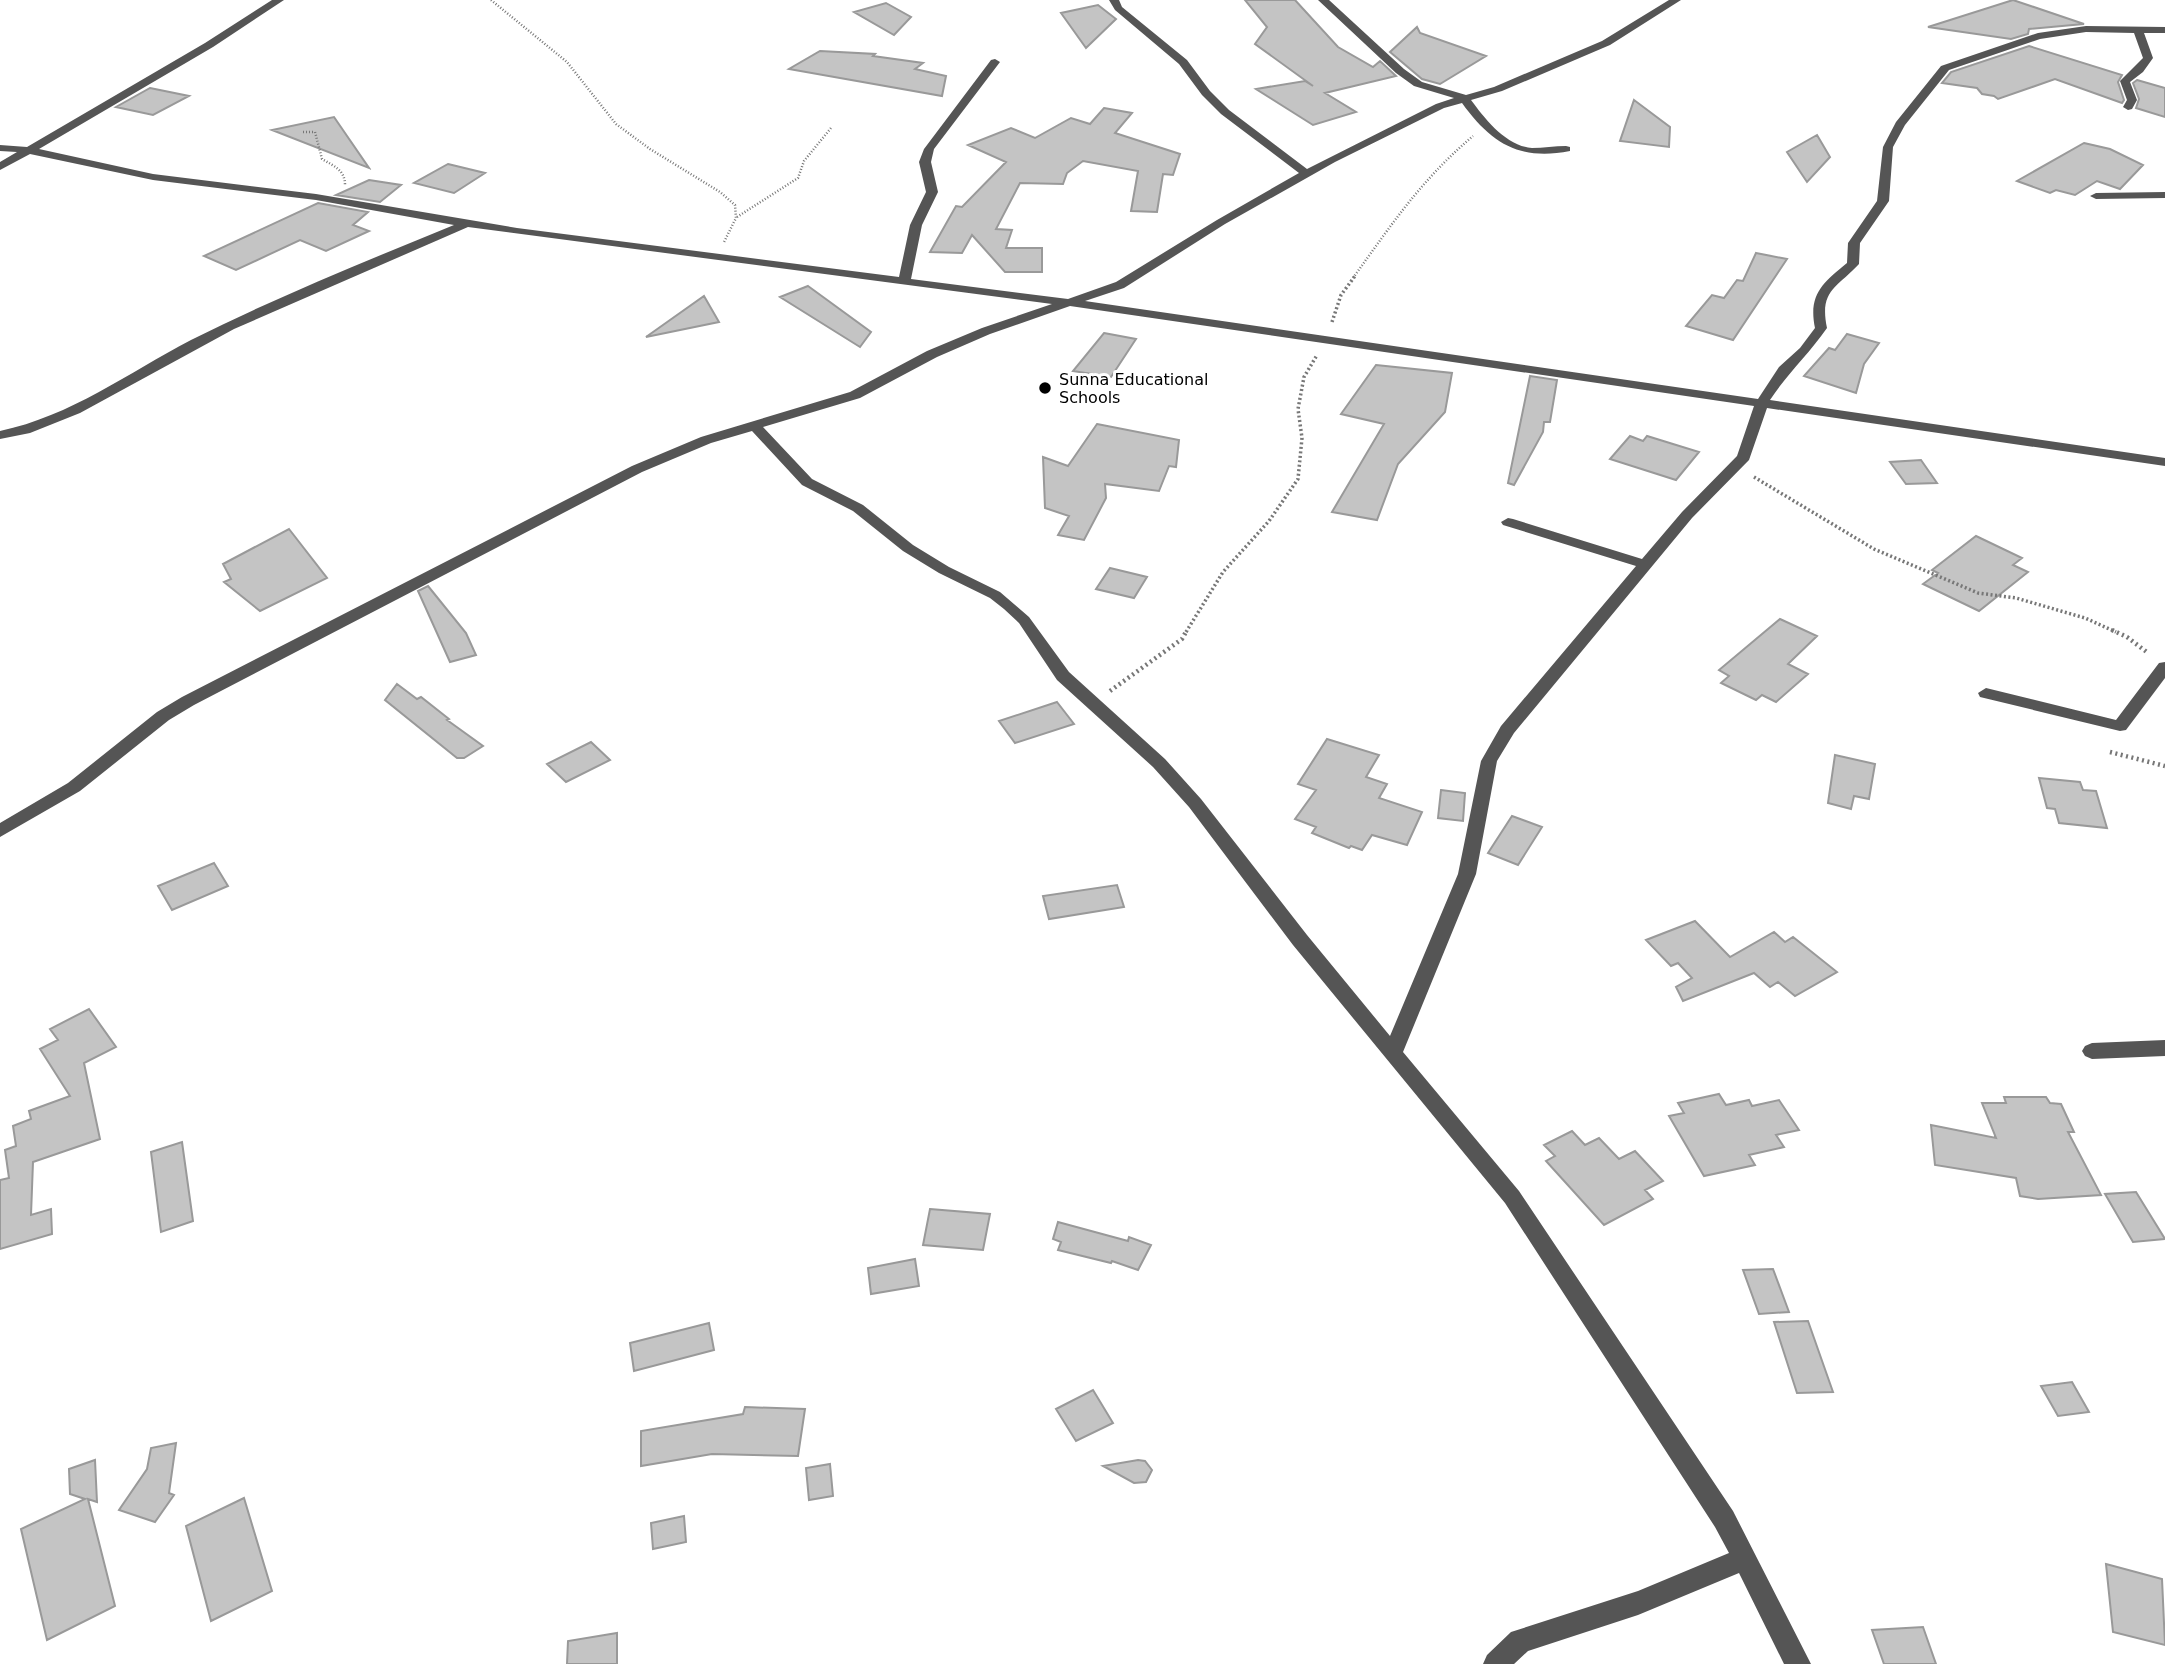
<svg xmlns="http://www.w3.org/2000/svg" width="2165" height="1664" font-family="'DejaVu Sans',sans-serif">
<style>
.building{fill:#c4c4c4;stroke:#999;stroke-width:2}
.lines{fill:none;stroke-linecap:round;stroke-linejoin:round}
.path-far2{stroke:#777;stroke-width:2.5;stroke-dasharray:1 2;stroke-linecap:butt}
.path-far1{stroke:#777;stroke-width:3.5;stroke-dasharray:2 2.5;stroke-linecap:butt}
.path{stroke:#777;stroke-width:4.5;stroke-dasharray:2 3.5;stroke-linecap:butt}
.minor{fill:#555;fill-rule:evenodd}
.poi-dot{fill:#000;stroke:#fff;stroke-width:2.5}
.labels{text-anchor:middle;stroke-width:6;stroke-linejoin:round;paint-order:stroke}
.far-poi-label{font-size:16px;fill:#000;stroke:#fff;text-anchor:start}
</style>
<rect width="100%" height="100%" fill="#fff"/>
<!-- building -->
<path class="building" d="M1245,0H1295L1338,47L1373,67L1380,61L1396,76L1325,93L1356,112L1313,125L1256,89L1305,81L1313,86L1255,44L1267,27Z
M2013,0L2084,24L2029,29L2028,34L2011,39L1928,27Z
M886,3L911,17L894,35L854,12Z
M1098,5L1116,19L1086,48L1061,13Z
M1417,27L1420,33L1486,56L1440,84L1422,79L1390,52Z
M2029,46L2122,75L2118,82L2124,100L2122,103L2055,79L1998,99L1994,96L1982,94L1977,88L1942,83L1951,72Z
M820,51L875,54L873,56L923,63L915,69L946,76L942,96L789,69Z
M2137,80L2165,88V117L2136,108L2139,99L2133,83Z
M150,88L189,96L153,115L116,107Z
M1634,100L1670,127L1669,147L1620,141Z
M1104,108L1132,113L1115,133L1180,154L1173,175L1163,174L1157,212L1131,211L1138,171L1083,161L1067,173L1063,184L1020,183L996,229L1012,230L1006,248H1042V272H1005L972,235L962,253L930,252L956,206L962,207L1006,162L968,145L1011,128L1035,138L1071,118L1090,124Z
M334,117L369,168L272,130Z
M1817,135L1830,157L1807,182L1787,152Z
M2084,143L2110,149L2143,165L2120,189L2097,181L2075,195L2056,190L2050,193L2017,181Z
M448,164L485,173L454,193L414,183Z
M369,180L401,185L380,202L336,195Z
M318,203L368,212L353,225L369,231L326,251L300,240L236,270L204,256Z
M1756,253L1787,259L1733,340L1686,326L1712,295L1724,298L1737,280L1743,281Z
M808,286L871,332L860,347L780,297Z
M704,296L719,322L646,337Z
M1104,333L1136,339L1111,377L1073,371Z
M1847,334L1879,343L1864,364L1856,393L1804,376L1829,348L1835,350Z
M1376,365L1452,373L1445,412L1398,464L1377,520L1332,512L1384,424L1341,414Z
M1530,376L1557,380L1550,422H1544L1543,432L1514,485L1508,483Z
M1097,424L1179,440L1176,467L1169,466L1159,491L1105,484L1106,498L1084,540L1058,535L1069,516L1045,508L1043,457L1068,466Z
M1630,436L1643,441L1647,436L1699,452L1676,480L1610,459Z
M1921,460L1937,483L1906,484L1890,462Z
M289,529L327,578L260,611L224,582L231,579L223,564Z
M1976,536L2022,558L2013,565L2028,572L1979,611L1923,584L1938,573L1932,570Z
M1110,568L1147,577L1134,598L1096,589Z
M428,586L466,633L476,655L450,662L418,591Z
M1780,619L1817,636L1788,664L1808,674L1776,702L1762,695L1756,700L1721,683L1729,676L1719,670Z
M397,684L417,699L421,697L449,719L447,720L483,746L464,758H457L385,700Z
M1057,702L1074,724L1015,743L999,721Z
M1327,739L1379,755L1366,777L1387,784L1379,798L1422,812L1407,845L1372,835L1362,850L1351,846L1349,848L1312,833L1316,827L1295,819L1316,790L1298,784Z
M591,742L610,760L566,782L547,764Z
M1835,755L1875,764L1869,799L1854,796L1851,809L1828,803Z
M2039,778L2080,782L2083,790L2096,791L2107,828L2059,823L2055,809L2047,808Z
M1441,790L1465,793L1463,821L1438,818Z
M1512,816L1542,827L1518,865L1488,853Z
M214,863L228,886L172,910L158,886Z
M1117,885L1124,907L1049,919L1043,896Z
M1695,921L1730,957L1774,932L1785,942L1793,937L1837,972L1795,996L1778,982L1770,987L1754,973L1683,1001L1676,987L1692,978L1678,963L1671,966L1646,940Z
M89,1009L116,1047L84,1063L100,1139L33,1162L31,1215L51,1209L52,1234L0,1249V1180L9,1178L5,1150L16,1146L13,1126L31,1119L29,1111L70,1096L40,1049L58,1040L50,1029Z
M1719,1094L1726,1105L1749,1100L1752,1106L1779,1100L1799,1130L1776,1135L1784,1147L1749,1155L1755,1165L1704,1176L1669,1116L1684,1113L1678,1103Z
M2004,1097H2046L2050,1103L2061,1104L2074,1132H2068L2101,1195L2038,1199L2020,1196L2016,1178L1935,1165L1931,1125L1996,1138L1982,1103H2006Z
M1572,1131L1585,1145L1599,1138L1619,1159L1635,1151L1663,1181L1645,1190L1653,1199L1604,1225L1546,1161L1555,1156L1544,1145Z
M182,1142L193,1221L161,1232L151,1152Z
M2136,1192L2165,1239L2133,1242L2105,1194Z
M930,1209L990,1214L983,1250L923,1245Z
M1058,1222L1128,1241L1129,1237L1151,1245L1138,1270L1112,1261L1111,1263L1058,1250L1061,1242L1053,1239Z
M915,1259L919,1286L871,1294L868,1268Z
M1773,1269L1789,1312L1759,1314L1743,1270Z
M1808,1321L1833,1392L1797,1393L1774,1322Z
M709,1323L714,1350L634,1371L630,1343Z
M2072,1382L2089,1412L2058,1416L2041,1386Z
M1093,1390L1113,1423L1076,1441L1056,1409Z
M745,1407L805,1409L798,1456L712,1454L641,1466V1431L743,1414Z
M176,1443L169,1493L174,1495L155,1522L119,1510L147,1469L151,1448Z
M95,1460L97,1502L88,1499L115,1606L47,1640L21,1529L85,1499L70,1494L69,1469Z
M1138,1460L1145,1461L1152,1470L1146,1482L1134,1483L1103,1466Z
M830,1464L833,1496L809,1500L806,1468Z
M244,1498L272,1591L211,1621L186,1526Z
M684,1516L686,1542L653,1549L651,1523Z
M2106,1564L2162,1579L2165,1645L2113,1632Z
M1923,1627L1936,1664H1884L1872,1630Z
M617,1633V1664H567L568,1641Z"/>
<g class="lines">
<!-- path-far2 -->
<path class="path-far2" d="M491,0L567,62L616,124L650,149L720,192L735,205L736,218L724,242
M303,132H315L322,159C334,166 345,170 345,185
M737,217L798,178L804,161L831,128
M1353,278C1392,224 1421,180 1473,136"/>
<!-- path-far1 -->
<path class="path-far1" d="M1332,322L1341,295L1355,276
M1754,477L1874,549L1978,593L2016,598L2085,618L2116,632
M1186,632L1223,572L1269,521L1298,479L1302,438L1298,409L1304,377L1317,355"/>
<!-- path -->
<path class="path" d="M2112,630L2127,637L2148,653
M1110,691L1182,639L1187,630
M2110,752L2165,766"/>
<!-- minor -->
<path class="minor" d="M272,0H284L213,47L39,149L153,174L316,194L517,228L899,277L910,225L926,192L919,162L924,149L991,60L995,59L1000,62L934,149L931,162L938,192L922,225L911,279L1068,299L1116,282L1217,220L1299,173L1221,114L1202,95L1179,64L1115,10L1109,0H1119L1122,7L1187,60L1210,91L1229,110L1307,169L1436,104L1454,98L1414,86L1396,73L1318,0H1329L1404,69L1422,82L1466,95L1494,87L1602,41L1669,0H1681L1610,45L1502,91L1471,100C1485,119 1506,146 1532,148C1543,148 1555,146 1566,146L1570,147V151C1519,161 1491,143 1462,103L1444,108L1335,162L1225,224L1124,288L1085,301L1758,399L1779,367L1800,348L1815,328C1808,294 1823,283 1847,263L1848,243L1877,201L1883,147L1896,122L1941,66L2038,33L2086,26L2165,27V33H2144L2153,58L2143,72L2130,82L2137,100L2132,109L2128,110L2123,107L2127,100L2120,81L2143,58L2134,33L2086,32L2040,39L1949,70L1905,125L1893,147L1889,201L1860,243L1859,264C1837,288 1819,290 1827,328C1809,354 1787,374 1770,400L2165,458V466L1767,408L1749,460L1692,518L1514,733L1497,761L1476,874L1403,1052L1519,1191L1733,1511L1811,1664H1784L1739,1573L1638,1615L1528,1651L1514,1664H1483L1487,1655L1511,1632L1638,1591L1729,1553L1715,1527L1505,1203L1293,945L1189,807L1153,767L1057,680L1019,623L1004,609L990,598L939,573L903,551L853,511L802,485L752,431L711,443L642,472L194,705L169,720L80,791L0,837V823L68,783L157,712L182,697L632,466L701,437L850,392L927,351L982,328L1052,304L468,227L234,329L80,413L30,433L0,439V431C71,416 128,373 191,340C277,297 366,261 454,225L316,200L153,180L30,154L0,170V162L17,152L0,151V145L27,147L205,43ZM1070,306L1754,406L1737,456L1682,512L1642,559L1513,519L1508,518L1501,522L1503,525L1636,566L1501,726L1481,761L1458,874L1390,1036L1307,935L1201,799L1165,759L1069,672L1029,617L1000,592L949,567L913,545L863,505L812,479L763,427L860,398L937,357L990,334Z
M2165,192V198L2096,199L2090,196L2096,193Z
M2165,662V678L2126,730L2120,731L1980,697L1978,693L1986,688L2116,720L2159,663Z
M2165,1040V1056L2092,1059L2085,1056L2082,1051L2085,1046L2092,1043Z"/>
</g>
<!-- markers -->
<circle class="poi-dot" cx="1045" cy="388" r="7"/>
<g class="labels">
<!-- far-poi labels -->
<g class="far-poi-label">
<text x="1059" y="385">Sunna Educational<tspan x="1059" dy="18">Schools</tspan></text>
</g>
</g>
</svg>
